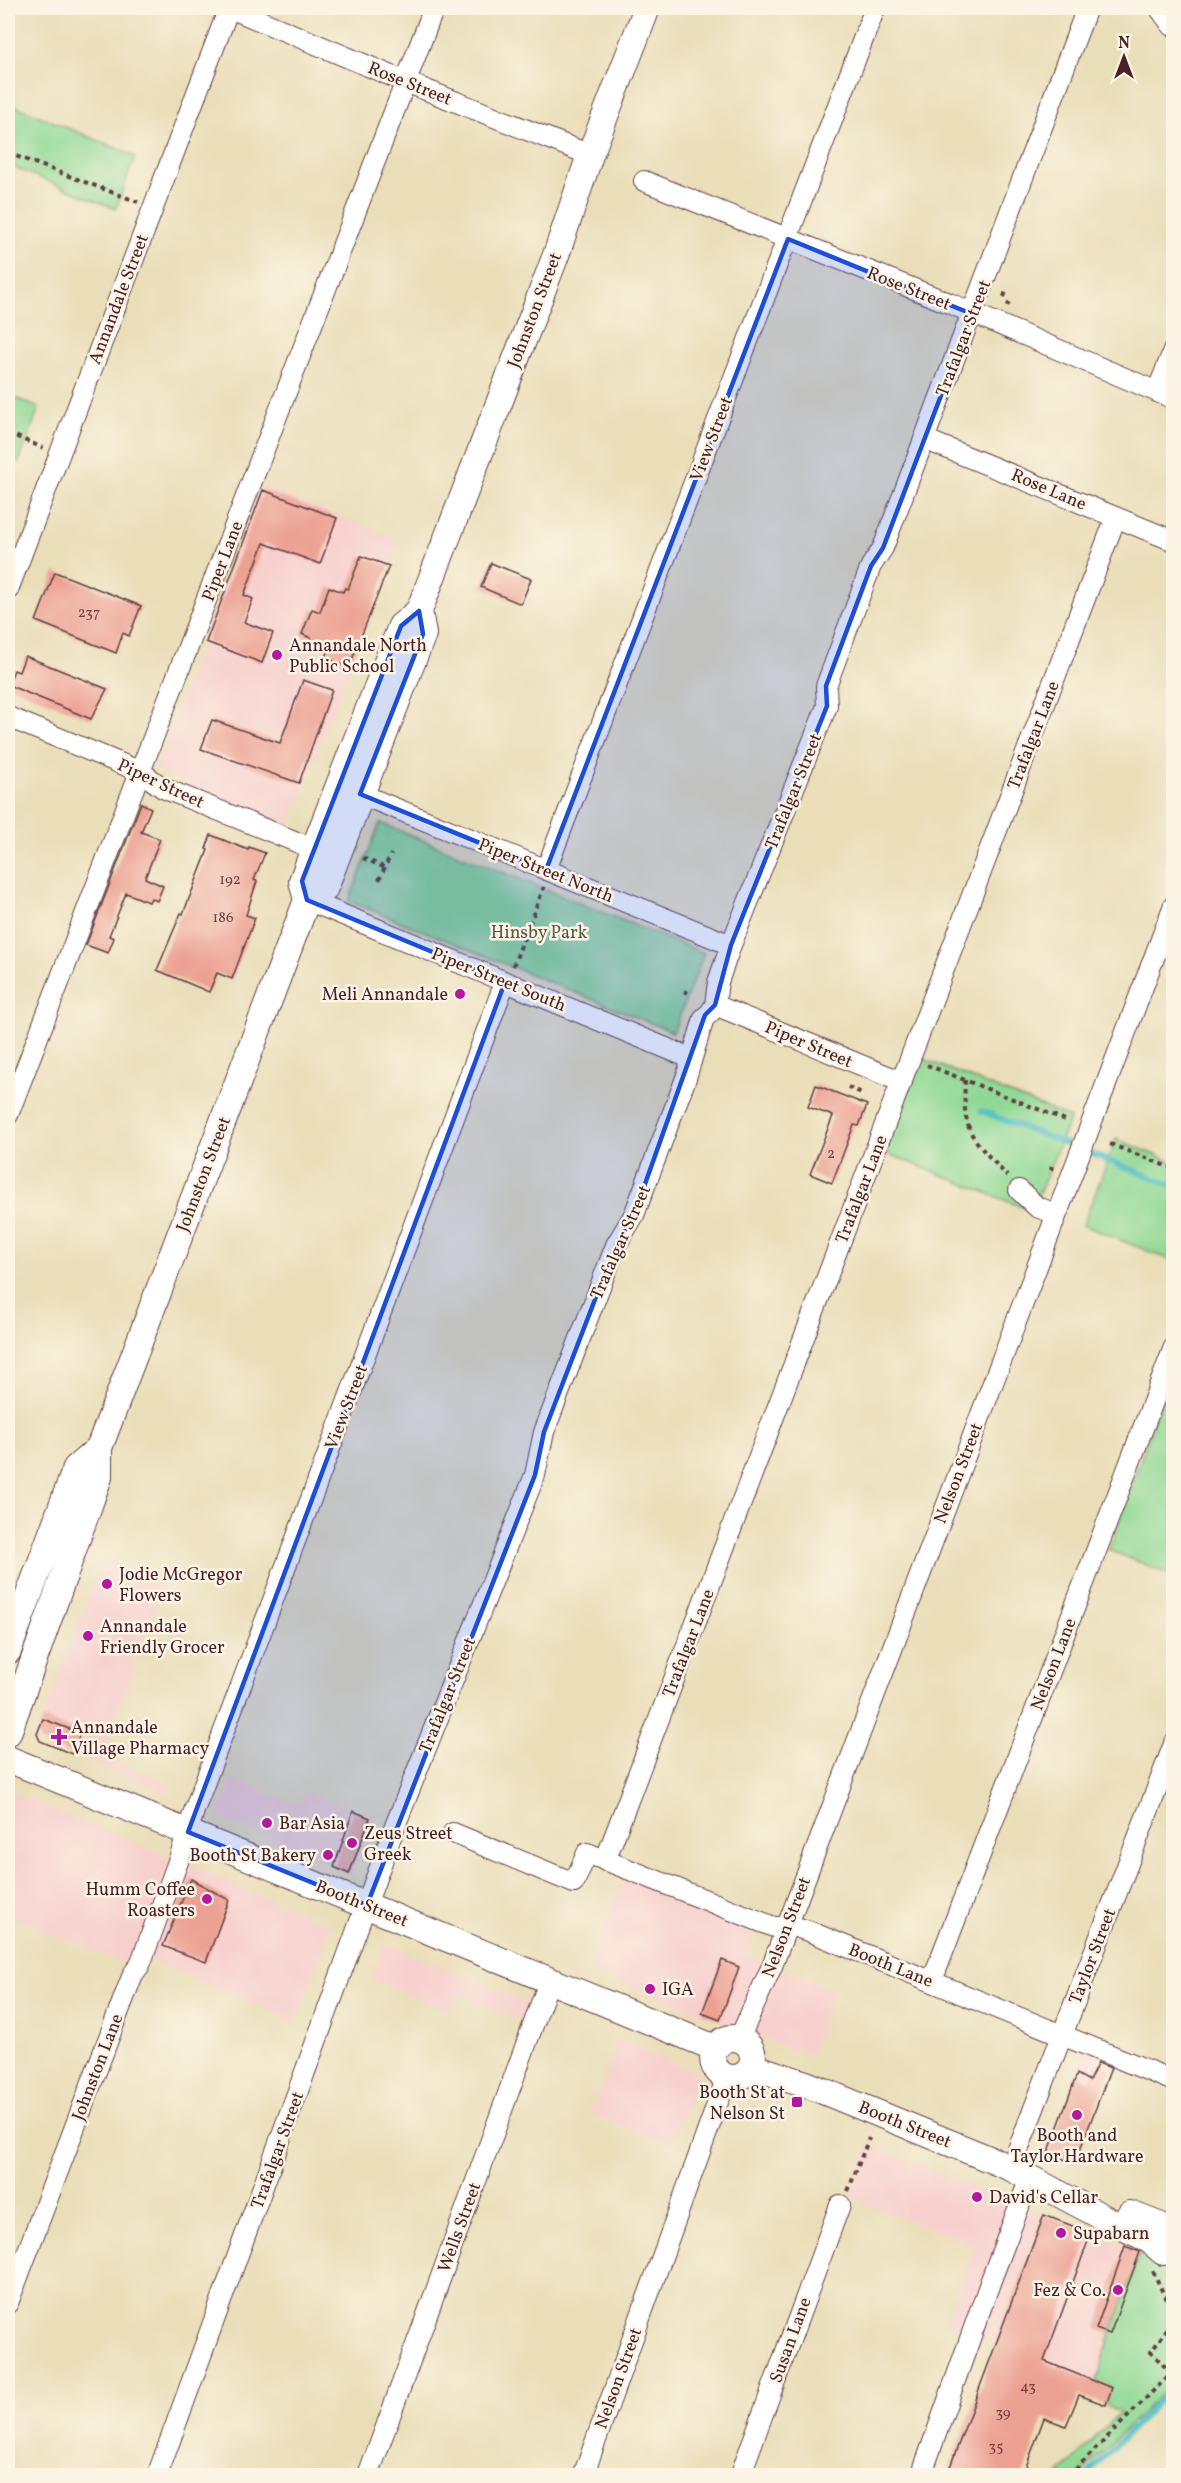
<svg xmlns="http://www.w3.org/2000/svg" width="1181" height="2483" font-family="Vollkorn,serif">
<style>
.built{fill:#f7d0ce}
.green{fill:#90d994;stroke:#6d7c60;stroke-width:1.5}
.lines{fill:none;stroke-linecap:round;stroke-linejoin:round}
.stream{stroke:#4ebdc3;stroke-width:6}
.building{fill:#eca193}
.minor-casing{stroke:#623c40;stroke-width:22}
.major-casing{stroke:#623c40;stroke-width:28}
.path{stroke:#623c40;stroke-width:4;stroke-dasharray:4.5 4.5;stroke-linecap:butt}
.minor{stroke:#fff;stroke-width:20}
.major{stroke:#fff;stroke-width:26}
.marked{fill:#1d4ed8;fill-opacity:0.2;stroke:#1d4ed8;stroke-width:4.5;stroke-linejoin:round}
.poi-dot{fill:#b5179e;stroke:#fcf5e5;stroke-width:2}
.labels{text-anchor:middle;stroke-width:5;stroke-linejoin:round;paint-order:stroke}
.number-label{font-size:15px;fill:#724045}
.street-label{font-size:18px;fill:#4a1f2b;stroke:#fcf5e5}
.poi-label{font-size:18px;fill:#4a1f2b;stroke:#fcf5e5;text-anchor:start}
.park-label{font-size:18px;fill:#5f574a;stroke:#fcf5e5}
</style>
<rect width="100%" height="100%" fill="#fcf5e5"/>
<filter id="ink" filterUnits="userSpaceOnUse"><feTurbulence type="fractalNoise" baseFrequency=".0167" numOctaves="2"/><feDisplacementMap in="SourceGraphic" scale="12" xChannelSelector="R" yChannelSelector="G"/><feConvolveMatrix kernelMatrix="1 2 1 2 8 2 1 2 1" color-interpolation-filters="sRGB"/></filter>
<filter id="wash" filterUnits="userSpaceOnUse"><feTurbulence type="fractalNoise" baseFrequency=".008" numOctaves="4" result="noise"/><feDisplacementMap in="SourceGraphic" scale="24" xChannelSelector="R" yChannelSelector="G"/><feGaussianBlur stdDeviation="1.35" result="paint"/><feColorMatrix in="noise" values="0 0 0 0 0 0 0 0 0 0 0 0 0 0 0 0 0 1.4 0 .05"/><feComposite in="paint" operator="in"/></filter>
<g filter="url(#wash)">
<rect width="100%" height="100%" fill="#eadeb9"/>
<!-- built -->
<path class="built" d="M261,486L399,540L287,830L206,799L155,769Z
M102,1560L165,1583L109,1731V1760L169,1783L166,1793L35,1740Z
M231,1779L300,1805L305,1792L373,1819L352,1874L217,1816Z
M14,1793L331,1925L295,2021L149,1960L122,1962L8,1915V1811Z
M624,1878L754,1928L744,1955L831,1990L810,2056L588,1969Z
M384,1943L529,2003L523,2021L457,1994L450,2011L371,1979Z
M619,2040L698,2074L671,2144L591,2114Z
M1086,2049L1113,2063L1074,2166L1046,2154Z
M870,2145L1141,2252L1111,2334L1096,2382L945,2323L975,2246L851,2197Z"/>
<!-- green -->
<path class="green" d="M8,103L135,156L116,209L8,165Z
M8,395L39,408L19,462L8,457Z
M380,823L704,953L673,1032L349,901Z
M921,1058L1070,1118L1032,1211L884,1152Z
M1116,1139L1173,1162V1261L1083,1225Z
M1173,1366V1576L1109,1550Z
M1156,2251L1165,2265L1173,2272V2382L1079,2475L1058,2476L1120,2412L1106,2405L1111,2388L1096,2382L1111,2334L1141,2252Z"/>
<g class="lines">
<!-- stream -->
<path class="stream" d="M981,1111L1174,1186
M1086,2476L1174,2385"/>
</g>
<g id="blocks">
<!-- building -->
<path class="building" d="M263,490L337,518L320,564L264,543L244,595L253,599L244,622L273,633L262,663L206,642Z
M361,556L389,566L349,667L326,658L329,649L310,642L311,638L302,634L312,609L320,612L329,587L343,592L345,588L348,589Z
M491,563L531,579L521,604L481,587Z
M55,572L141,606L129,636L123,633L116,653L36,621Z
M25,656L107,689L91,719L8,685L14,670L19,672Z
M303,680L332,690L299,783L201,749L212,720L280,743Z
M141,803L151,808L141,832L160,839L145,878L163,886L157,901L151,898L149,902L126,893L109,936L114,938L108,953L86,945Z
M211,835L248,850L249,847L265,853L254,880L257,881L246,915L255,918L232,979L217,973L209,992L157,970L181,913L183,914L208,850L206,849Z
M816,1085L867,1105L859,1126L854,1125L832,1183L810,1174L833,1116L808,1107Z
M43,1719L80,1733L72,1754L40,1741L37,1734Z
M353,1811L370,1818L349,1874L334,1867Z
M191,1879L229,1900L206,1962L163,1946Z
M722,1960L739,1967L720,2020L702,2013Z
M1098,2063L1111,2068L1075,2163L1048,2154L1077,2074L1089,2081Z
M1044,2215L1091,2233L1044,2361L1112,2388L1106,2405L1079,2395L1066,2426L1044,2418L1023,2475H947Z
M1125,2246L1140,2252L1110,2334L1096,2329Z"/>
</g>
</g>
<g filter="url(#ink)">
<use href="#blocks" fill-opacity="0" stroke="#623c40" stroke-width="1.5"/>
<g class="lines">
<!-- minor casing -->
<g class="minor-casing">
<path id="minor" d="M230,8L406,82L590,155
M644,181L949,303L1174,399
M1157,392L1174,349
M924,439L1174,541
M8,590L229,8
M8,717L141,772L163,788L314,849
M360,794L731,945
M546,870L875,8
M307,900L690,1058
M715,1005L902,1082
M8,1115L434,8
M1019,1190L1037,1207L1056,1214
M453,1833L574,1883L587,1853L774,1927H796L811,1932L1174,2081
M605,1861L1116,517
M932,1981L1174,1347
M739,2039L772,1966L1174,905
M1011,2168L1174,1744
M8,2303L133,1974L140,1965L180,1856L195,1808L505,982
M157,2476L395,1826L535,1475L544,1432L616,1245L634,1215L686,1078L704,1018L710,1013L715,1005L718,982L731,945L827,706L826,686L871,566L883,548L1087,8
M368,2476L550,1979
M583,2476L727,2077
M740,2476L840,2205
M921,2476L991,2280L1030,2178"/>
</g>
<!-- major casing -->
<g class="major-casing">
<path id="major" d="M1163,8L1174,23
M307,900L324,890L423,634L419,611L556,255L590,155L647,8
M8,1651L76,1468L99,1448
M8,1733L99,1477V1448L307,900L302,881L314,849L401,626L419,611
M8,1759L715,2048
M713 2058a20 20 0 1 1 40 0a20 20 0 1 1-40 0Z
M751,2066L806,2084L1011,2168L1108,2220L1148,2239L1163,2252
M1130,2214L1174,2231"/>
</g>
<!-- path -->
<path class="path" d="M8,153L138,202
M1004,297L1006,291
M1007,303L1010,305
M8,433L43,448
M363,858L388,869
M379,880L391,854
M513,966L544,887
M684,991L691,994
M927,1065L1068,1121
M965,1080C962,1135 972,1137 1007,1176
M848,1087L862,1093
M1110,1144L1174,1169
M1051,1170L1052,1166
M848,2191L869,2138
M1153,2271L1174,2317
M1069,2476L1171,2373L1151,2352L1174,2319"/>
<!-- minor -->
<use href="#minor" class="minor"/>
<!-- major -->
<use href="#major" class="major"/>
</g>
</g>
<!-- marked area -->
<path class="marked" d="M788,239L972,314L883,548L871,566L826,686L827,706L731,945L715,1005L705,1015L634,1215L616,1245L544,1432L535,1475L367,1905L188,1832L505,982L307,900L302,881L401,626L419,611L423,634L360,794L546,870Z"/>
<!-- markers -->
<g class="poi-dot">
<circle cx="277" cy="655" r="6"/>
<circle cx="460" cy="994" r="6"/>
<circle cx="107" cy="1584" r="6"/>
<circle cx="88" cy="1636" r="6"/>
<path d="M56 1728h6v6h6v6h-6v6h-6v-6h-6v-6h6z"/>
<circle cx="267" cy="1823" r="6"/>
<circle cx="352" cy="1843" r="6"/>
<circle cx="328" cy="1855" r="6"/>
<circle cx="207" cy="1899" r="6"/>
<circle cx="650" cy="1989" r="6"/>
<rect x="791" y="2096" width="12" height="12" rx="3"/>
<circle cx="1077" cy="2115" r="6"/>
<circle cx="977" cy="2197" r="6"/>
<circle cx="1061" cy="2233" r="6"/>
<circle cx="1118" cy="2290" r="6"/>
</g>
<g class="labels">
<!-- number labels -->
<g class="number-label">
<text x="89" y="617">237</text>
<text x="230" y="884">192</text>
<text x="223" y="922">186</text>
<text x="831" y="1158">2</text>
<text x="1028" y="2391">43</text>
<text x="1003" y="2417">39</text>
<text x="996" y="2451">35</text>
</g>
<!-- street labels -->
<g class="street-label">
<text transform="translate(410 83) rotate(22)" y="6">Rose Street</text>
<text transform="translate(909 288) rotate(22)" y="6">Rose Street</text>
<text transform="translate(118 299) rotate(-69)" y="6">Annandale Street</text>
<text transform="translate(534 310) rotate(-69)" y="6">Johnston Street</text>
<text transform="translate(963 338) rotate(-69)" y="6">Trafalgar Street</text>
<text transform="translate(711 439) rotate(-69)" y="6">View Street</text>
<text transform="translate(1049 489) rotate(23)" y="6">Rose Lane</text>
<text transform="translate(222 561) rotate(-69)" y="6">Piper Lane</text>
<text transform="translate(1033 735) rotate(-69)" y="6">Trafalgar Lane</text>
<text transform="translate(161 783) rotate(25)" y="6">Piper Street</text>
<text transform="translate(793 791) rotate(-68)" y="6">Trafalgar Street</text>
<text transform="translate(546 870) rotate(22)" y="6">Piper Street North</text>
<text transform="translate(499 979) rotate(22)" y="6">Piper Street South</text>
<text transform="translate(809 1044) rotate(23)" y="6">Piper Street</text>
<text transform="translate(203 1174) rotate(-69)" y="6">Johnston Street</text>
<text transform="translate(861 1189) rotate(-69)" y="6">Trafalgar Lane</text>
<text transform="translate(620 1242) rotate(-66)" y="6">Trafalgar Street</text>
<text transform="translate(346 1407) rotate(-69)" y="6">View Street</text>
<text transform="translate(958 1473) rotate(-69)" y="6">Nelson Street</text>
<text transform="translate(688 1643) rotate(-69)" y="6">Trafalgar Lane</text>
<text transform="translate(1053 1664) rotate(-69)" y="6">Nelson Lane</text>
<text transform="translate(447 1695) rotate(-68)" y="6">Trafalgar Street</text>
<text transform="translate(362 1903) rotate(22)" y="6">Booth Street</text>
<text transform="translate(786 1927) rotate(-69)" y="6">Nelson Street</text>
<text transform="translate(1092 1956) rotate(-69)" y="6">Taylor Street</text>
<text transform="translate(891 1965) rotate(22)" y="6">Booth Lane</text>
<text transform="translate(97 2067) rotate(-69)" y="6">Johnston Lane</text>
<text transform="translate(905 2124) rotate(22)" y="6">Booth Street</text>
<text transform="translate(277 2150) rotate(-70)" y="6">Trafalgar Street</text>
<text transform="translate(459 2227) rotate(-70)" y="6">Wells Street</text>
<text transform="translate(790 2340) rotate(-70)" y="6">Susan Lane</text>
<text transform="translate(618 2378) rotate(-70)" y="6">Nelson Street</text>
</g>
<!-- poi labels -->
<g class="poi-label">
<text x="289" y="651">Annandale North<tspan x="289" dy="21">Public School</tspan></text>
<text x="448" y="1000" text-anchor="end">Meli Annandale</text>
<text x="119" y="1580">Jodie McGregor<tspan x="119" dy="21">Flowers</tspan></text>
<text x="100" y="1632">Annandale<tspan x="100" dy="21">Friendly Grocer</tspan></text>
<text x="71" y="1733">Annandale<tspan x="71" dy="21">Village Pharmacy</tspan></text>
<text x="279" y="1829">Bar Asia</text>
<text x="364" y="1839">Zeus Street<tspan x="364" dy="21">Greek</tspan></text>
<text x="316" y="1861" text-anchor="end">Booth St Bakery</text>
<text x="195" y="1895" text-anchor="end">Humm Coffee<tspan x="195" dy="21">Roasters</tspan></text>
<text x="662" y="1995">IGA</text>
<text x="785" y="2098" text-anchor="end">Booth St at<tspan x="785" dy="21">Nelson St</tspan></text>
<text x="1077" y="2141" text-anchor="middle">Booth and<tspan x="1077" dy="21">Taylor Hardware</tspan></text>
<text x="989" y="2203">David's Cellar</text>
<text x="1073" y="2239">Supabarn</text>
<text x="1106" y="2296" text-anchor="end">Fez &amp; Co.</text>
</g>
<!-- park labels -->
<g class="park-label">
<text x="539" y="938">Hinsby Park</text>
</g>
</g>
<!-- margin -->
<rect width="1181" height="2483" fill="none" stroke="#fcf5e5" stroke-width="30"/>
<!-- north arrow -->
<g transform="translate(1124 57)" stroke="#fcf5e5" stroke-width="4.5" paint-order="stroke">
<path d="M0-4.5L10 22L0 15L-10 22Z" fill="#4a1f2b"/>
<text y="-9" font-size="16" font-weight="bold" text-anchor="middle" fill="#4a1f2b">N</text>
</g>
</svg>
